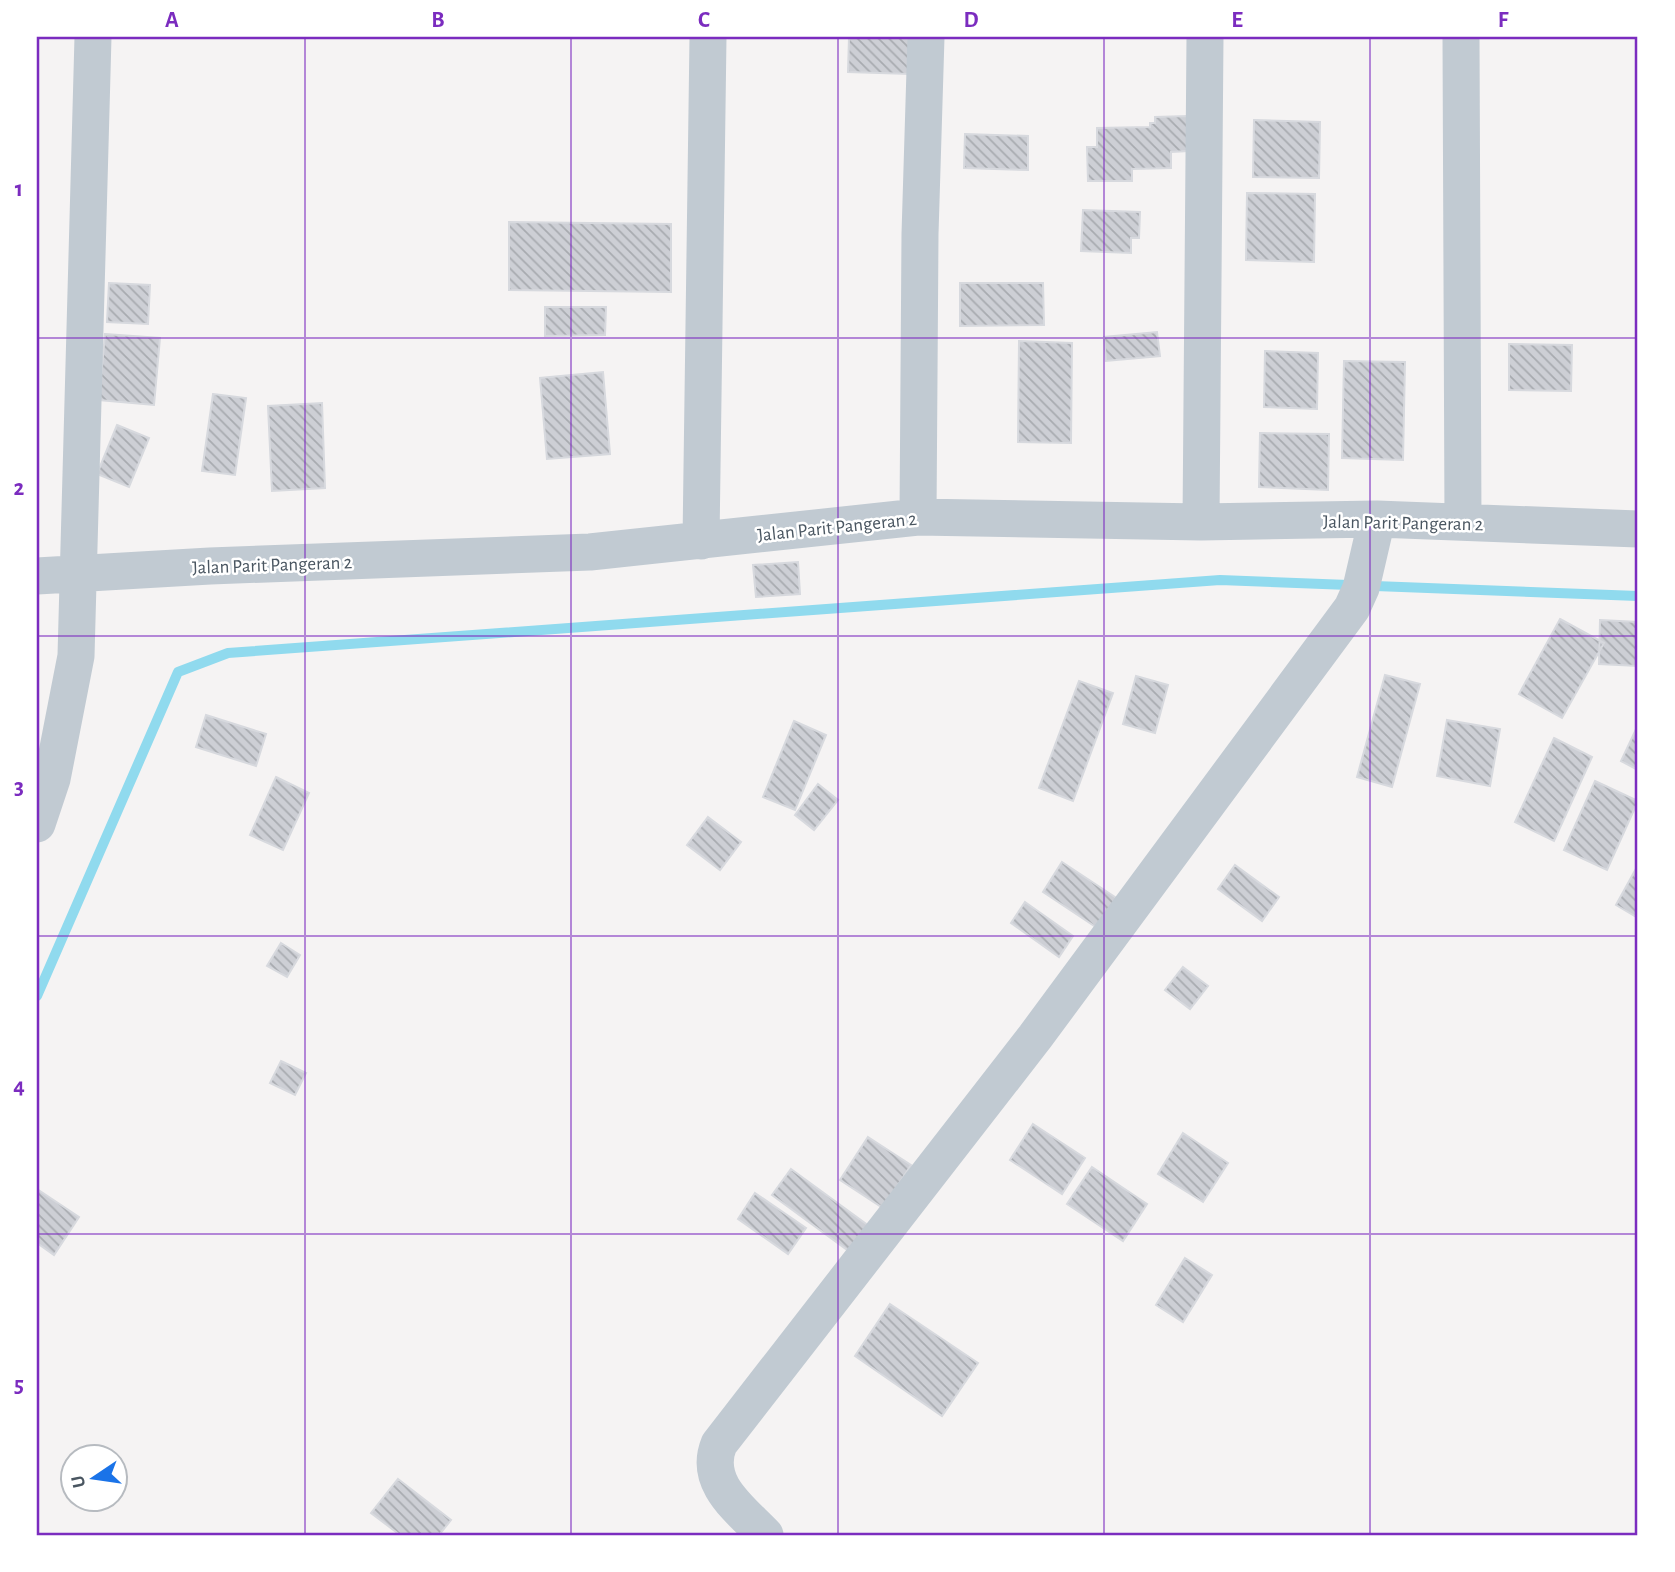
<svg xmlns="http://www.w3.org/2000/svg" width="1675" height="1572" font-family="'Alegreya Sans',sans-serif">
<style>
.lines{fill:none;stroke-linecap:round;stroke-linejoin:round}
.stream{stroke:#90daee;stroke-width:10}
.building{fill:url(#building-back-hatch);stroke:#d7d9de;stroke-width:2}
.minor{stroke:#c1cad2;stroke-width:37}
.grid{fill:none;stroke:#7b2cbf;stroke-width:2;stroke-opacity:0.55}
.labels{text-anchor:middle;stroke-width:5;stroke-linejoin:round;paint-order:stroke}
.street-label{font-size:19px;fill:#4a5661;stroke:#fff}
.neatline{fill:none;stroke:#7b2cbf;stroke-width:2.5}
.grid-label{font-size:23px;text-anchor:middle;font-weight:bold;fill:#7b2cbf}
</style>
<defs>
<pattern id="building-back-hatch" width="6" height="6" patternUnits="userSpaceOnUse" patternTransform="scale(1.75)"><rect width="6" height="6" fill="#cdcfd5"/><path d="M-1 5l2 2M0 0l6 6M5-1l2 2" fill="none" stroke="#a8abb0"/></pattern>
</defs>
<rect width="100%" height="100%" fill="#f5f3f3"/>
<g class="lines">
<!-- stream -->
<path class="stream" d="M37,996L178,672L228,653L1220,580L1638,596"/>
</g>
<!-- building -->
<path class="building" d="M849,37H911L910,74L848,72Z
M1188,116V151L1171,152V168L1132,169V181H1088L1087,147H1097V128L1150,127V123H1155V117Z
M1254,120L1320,122L1319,178L1253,177Z
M965,134L1028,136V170L964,168Z
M1247,193L1315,194L1314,262L1246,260Z
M1083,210L1140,212L1139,238H1131V253L1081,251Z
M509,222L671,224V292L509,290Z
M109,283L150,285L148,324L107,322Z
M960,283H1043L1044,325L960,326Z
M545,307H606L605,335L545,336Z
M1157,332L1160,356L1106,361L1104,337Z
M105,334L160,338L154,405L99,400Z
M1019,341L1072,343L1071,443L1018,442Z
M1509,344L1572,345L1571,391L1509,390Z
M1265,351L1318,353L1317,409L1264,407Z
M1344,361L1405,362L1403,460L1342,458Z
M603,372L610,454L547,459L540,378Z
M213,394L246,398L235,475L202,471Z
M322,403L325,488L272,491L268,406Z
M117,425L149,438L129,487L97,474Z
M1260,433L1329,434L1328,490L1259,487Z
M798,562L800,594L756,597L753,565Z
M1560,619L1604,643L1562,718L1519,694Z
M1600,620L1638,622V666L1599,664Z
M1385,675L1420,684L1392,787L1357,777Z
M1136,676L1168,685L1155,733L1123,724Z
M1079,681L1113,693L1073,801L1039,788Z
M206,715L266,734L256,766L196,747Z
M1447,720L1500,729L1490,786L1437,776Z
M794,721L826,735L795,810L763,797Z
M1638,725V770L1621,761Z
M1554,738L1592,757L1554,841L1515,822Z
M276,777L309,793L283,850L250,835Z
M1595,781L1638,801L1607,870L1564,850Z
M818,784L838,800L814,830L795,815Z
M708,817L741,842L720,870L687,845Z
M1062,862L1124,903L1105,933L1043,892Z
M1235,865L1279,897L1262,921L1218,889Z
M1638,865V918L1616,905Z
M1025,902L1073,936L1059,957L1011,923Z
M281,943L300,955L287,977L267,966Z
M1183,967L1208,986L1190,1009L1165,990Z
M281,1061L306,1073L295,1095L270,1083Z
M1033,1124L1085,1158L1062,1194L1010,1160Z
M1183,1133L1228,1163L1203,1202L1158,1174Z
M868,1137L911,1165L883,1208L840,1180Z
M1092,1167L1147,1204L1123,1241L1067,1204Z
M791,1169L869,1226L850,1252L772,1195Z
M37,1189L79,1217L54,1255L37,1243Z
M755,1193L806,1228L788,1254L738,1219Z
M1185,1258L1212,1275L1183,1322L1156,1305Z
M890,1304L978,1363L942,1416L855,1356Z
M398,1479L451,1520L439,1535H400L371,1513Z"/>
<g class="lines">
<!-- minor -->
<path class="minor" d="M1461,37L1463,522
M918,517L920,234L926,37
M1201,522L1205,37
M701,541L708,37
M37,576L210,566L590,552L918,517L1201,522L1377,519L1638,529
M37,824L52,779L76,656L93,37
M765,1535C740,1509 703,1483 719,1444L1035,1037L1352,608L1361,588L1377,519"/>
</g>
<!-- grid -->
<path class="grid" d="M305,37V1535M571,37V1535M838,37V1535M1104,37V1535M1370,37V1535M37,338H1638M37,636H1638M37,936H1638M37,1234H1638"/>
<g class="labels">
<!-- street labels -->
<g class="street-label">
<text transform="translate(1403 522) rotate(1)" y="7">Jalan Parit Pangeran 2</text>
<text transform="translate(837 526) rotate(-6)" y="7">Jalan Parit Pangeran 2</text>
<text transform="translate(272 564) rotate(-2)" y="7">Jalan Parit Pangeran 2</text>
</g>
</g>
<!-- border -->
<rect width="1675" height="1572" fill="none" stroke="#ffffff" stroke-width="77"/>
<!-- north arrow -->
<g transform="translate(94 1478) rotate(257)"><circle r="33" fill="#ffffff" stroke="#b7bbc0" stroke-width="2"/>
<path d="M0-5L12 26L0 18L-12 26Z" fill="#1a73e8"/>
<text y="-10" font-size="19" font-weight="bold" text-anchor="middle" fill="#4a5661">U</text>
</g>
<rect x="38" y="38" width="1598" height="1496" class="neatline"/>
<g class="grid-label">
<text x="172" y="27">A</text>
<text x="438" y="27">B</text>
<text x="704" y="27">C</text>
<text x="971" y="27">D</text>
<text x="1237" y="27">E</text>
<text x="1503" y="27">F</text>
<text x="19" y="196">1</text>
<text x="19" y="495">2</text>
<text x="19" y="794">3</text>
<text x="19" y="1093">4</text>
<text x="19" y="1392">5</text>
</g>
</svg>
